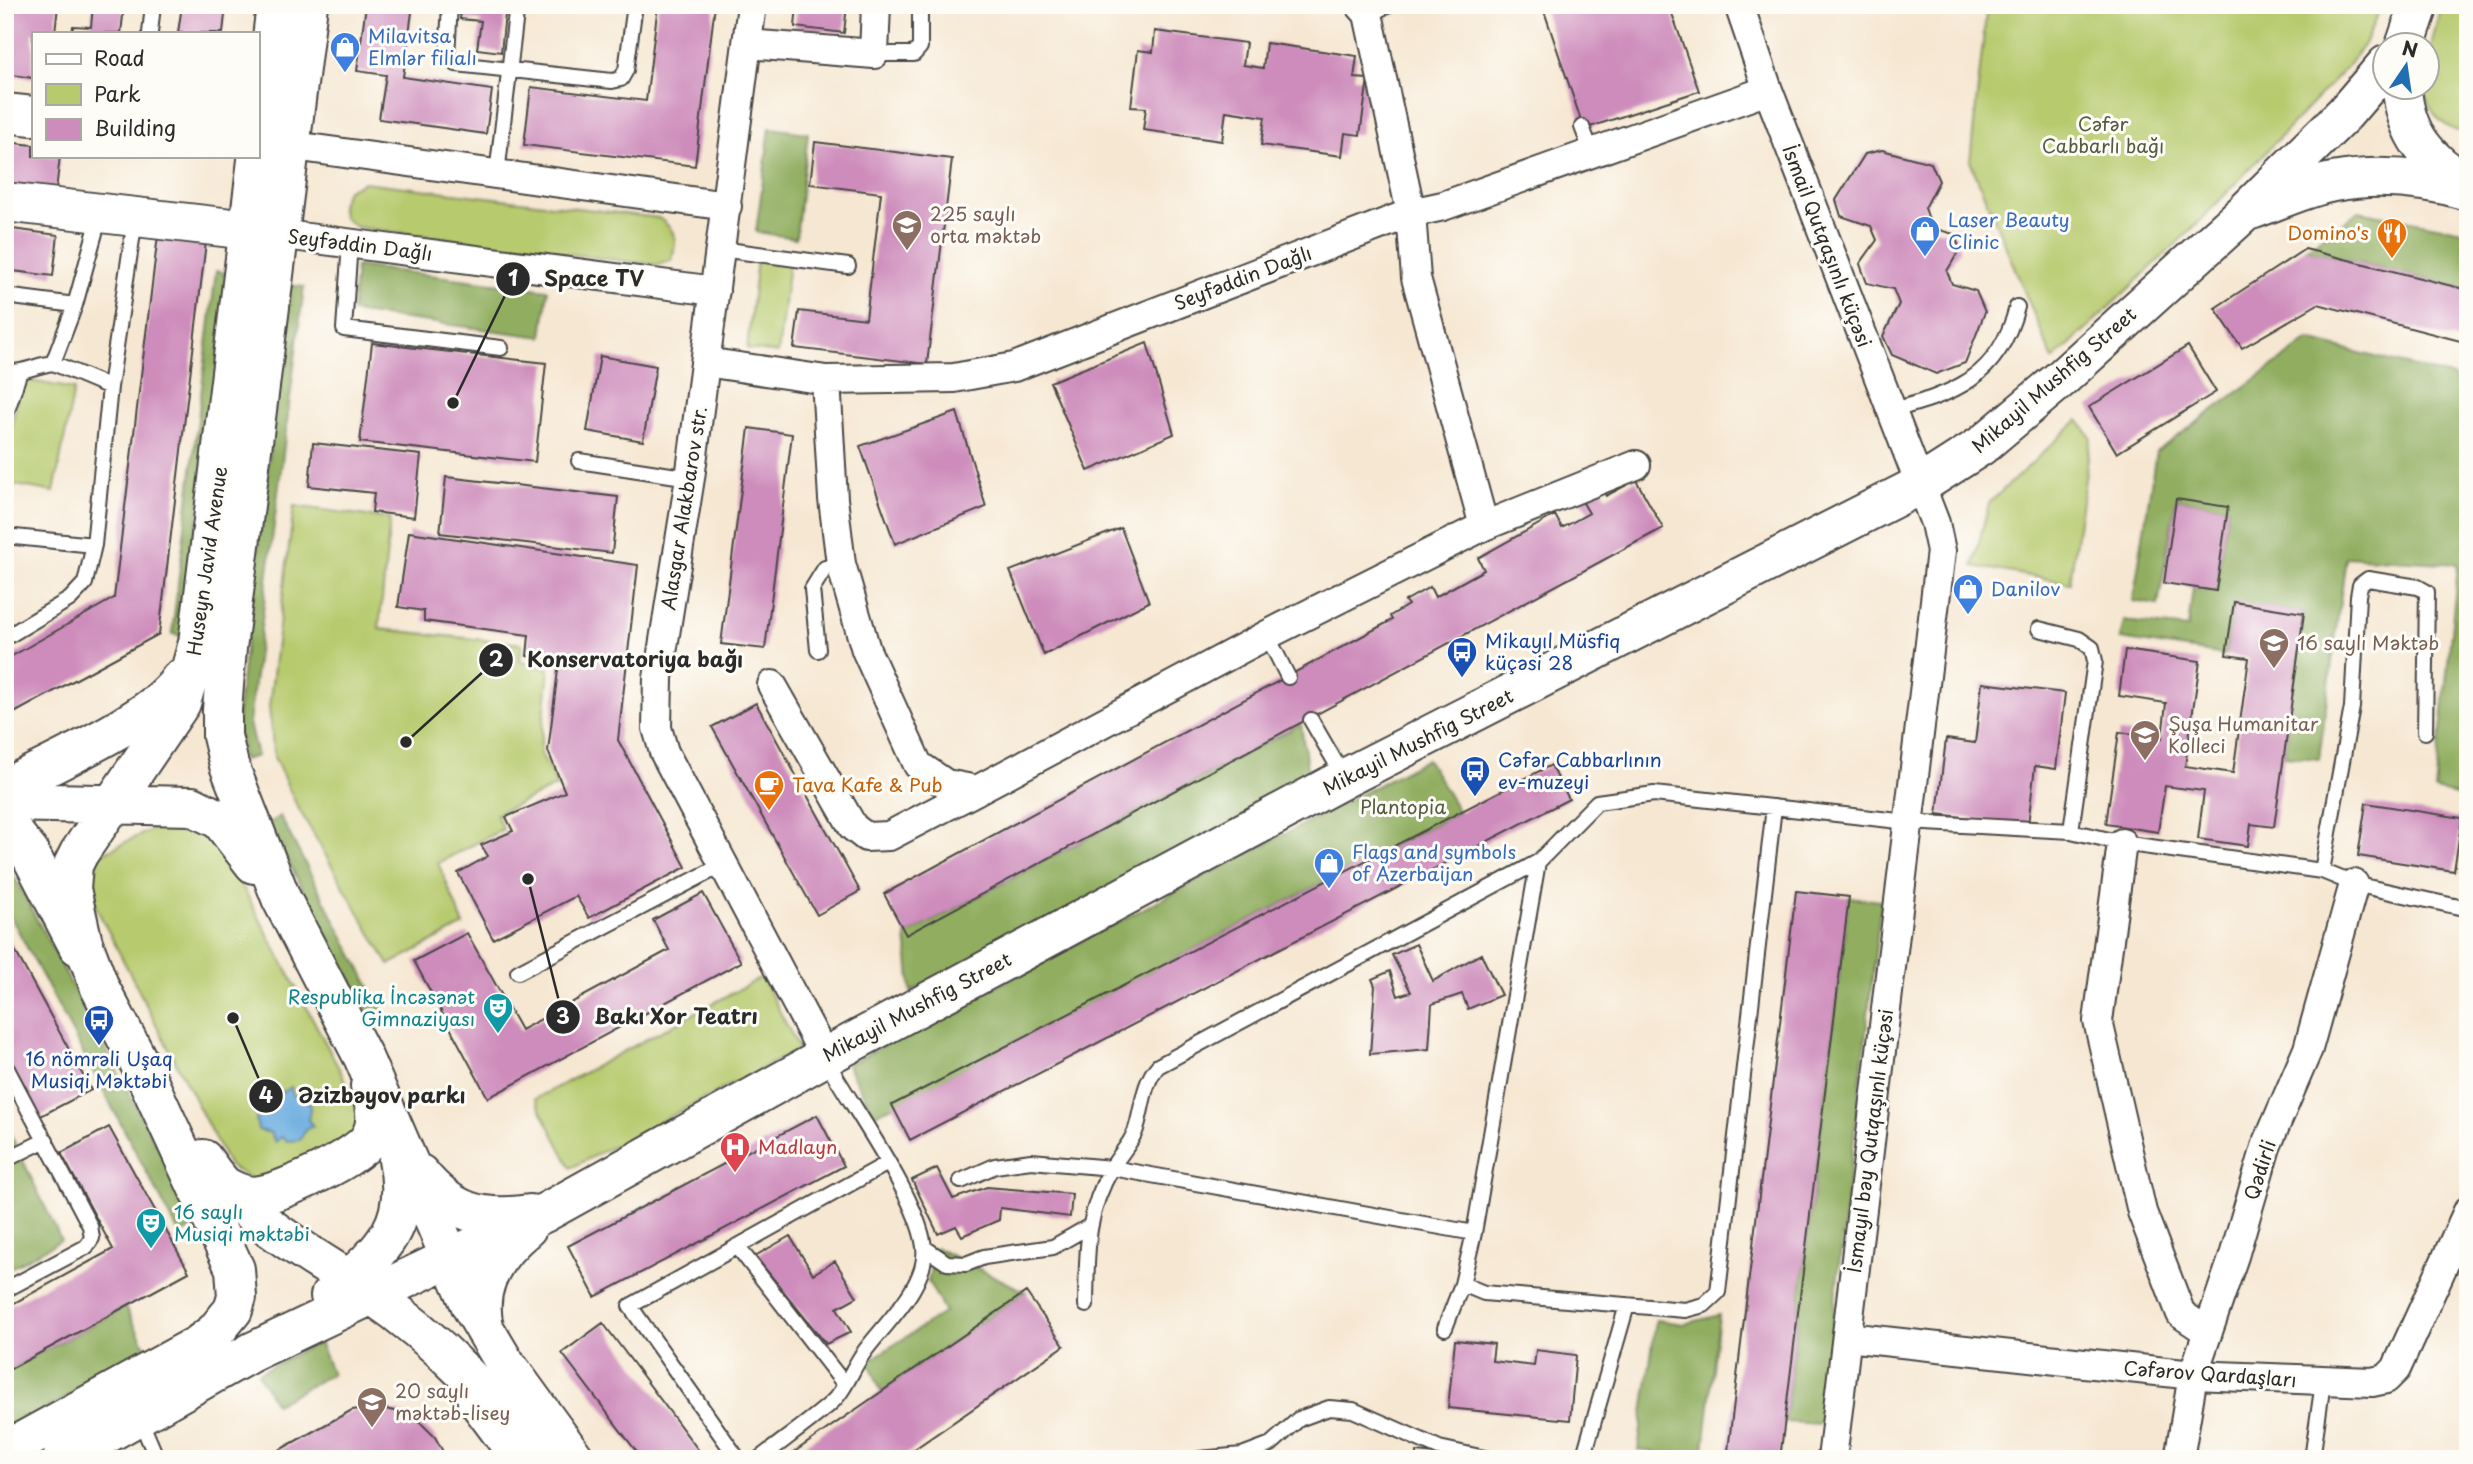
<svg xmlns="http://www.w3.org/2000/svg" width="2473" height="1464" font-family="'Playpen Sans',sans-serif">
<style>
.green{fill:#b7ca6e;stroke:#717a4c;stroke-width:2}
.forest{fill:#91ae61;stroke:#5e6c46;stroke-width:2}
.water{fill:#6cade0;stroke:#4c6c86;stroke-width:2}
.building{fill:#ce8cbc}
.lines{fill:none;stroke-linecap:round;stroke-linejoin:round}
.lane-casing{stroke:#494744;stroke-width:18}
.street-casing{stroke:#494744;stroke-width:32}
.secondary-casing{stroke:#494744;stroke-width:42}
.primary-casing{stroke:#494744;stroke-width:42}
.lane{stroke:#fff;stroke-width:14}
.street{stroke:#fff;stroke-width:28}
.secondary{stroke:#fff;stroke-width:38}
.primary{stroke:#fff;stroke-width:38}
.labels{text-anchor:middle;stroke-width:6;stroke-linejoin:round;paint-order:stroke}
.shop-label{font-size:19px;fill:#366cbe;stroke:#fdfcf7;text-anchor:start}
.park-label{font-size:19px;fill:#555b3f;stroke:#fdfcf7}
.education-label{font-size:19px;fill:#785e54;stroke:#fdfcf7;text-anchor:start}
.food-label{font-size:19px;fill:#c56008;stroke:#fdfcf7;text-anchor:end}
.street-label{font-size:19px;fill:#2b2b2b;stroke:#fdfcf7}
.transit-label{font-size:19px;fill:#164399;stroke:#fdfcf7;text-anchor:start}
.culture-label{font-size:19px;fill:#0d838f;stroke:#fdfcf7;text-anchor:end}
.health-label{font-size:19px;fill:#be3a42;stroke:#fdfcf7;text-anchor:start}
.leader{fill:none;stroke:#2b2b2b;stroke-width:2.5}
.callout-dot{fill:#2b2b2b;stroke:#fdfcf7;stroke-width:2.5}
.mark-label{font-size:21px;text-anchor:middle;font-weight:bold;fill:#fff}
.callout-label{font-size:21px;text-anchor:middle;font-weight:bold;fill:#2b2b2b;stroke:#fdfcf7;stroke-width:6;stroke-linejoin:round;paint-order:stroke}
</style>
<rect width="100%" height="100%" fill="#fdfcf7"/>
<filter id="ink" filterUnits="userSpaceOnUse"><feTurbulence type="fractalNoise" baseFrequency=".0143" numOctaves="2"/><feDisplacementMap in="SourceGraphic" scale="14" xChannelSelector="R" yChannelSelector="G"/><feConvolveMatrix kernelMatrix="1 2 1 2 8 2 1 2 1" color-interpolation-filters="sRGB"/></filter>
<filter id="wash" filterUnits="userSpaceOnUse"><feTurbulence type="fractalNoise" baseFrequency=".00686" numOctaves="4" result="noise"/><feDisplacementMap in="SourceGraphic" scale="28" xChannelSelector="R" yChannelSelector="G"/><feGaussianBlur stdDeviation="1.57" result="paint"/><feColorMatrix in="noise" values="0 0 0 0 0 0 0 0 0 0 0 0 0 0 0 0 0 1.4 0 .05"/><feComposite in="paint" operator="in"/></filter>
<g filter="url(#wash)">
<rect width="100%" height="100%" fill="#f6e7d2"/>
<!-- green -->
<path class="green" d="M1987,5H2382L2364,44L2346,68L2198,223L2053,360L1970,161Z
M2441,5H2468V134C2442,129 2431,114 2423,89L2428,88V59Z
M364,182L659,218C677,231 678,240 671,261L657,265L356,227L343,217L341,204L347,190Z
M757,259L789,263L778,353L747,349Z
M21,379L74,389L54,492L5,483V463Z
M2078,420L2091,437L2070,583L1973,566L1989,503Z
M294,506L390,519L379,629L522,644L520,661L549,669L540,752L557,786L496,814L503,829L438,863L464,925L389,965L296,804L274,757L269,707Z
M177,817L212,829L360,1108L357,1135L262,1185L229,1166L86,888L95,857Z
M762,977L799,1049L571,1168L535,1099Z"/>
<!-- forest -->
<path class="forest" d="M770,128L808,133L796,238L756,232Z
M2359,211L2468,232V290L2305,249Z
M356,266L548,290L542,337L352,312Z
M216,271L229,273L183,636L172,634Z
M290,285L304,287L249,723L257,756L243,760L236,723Z
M2309,340L2454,377L2468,405V798L2435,790L2458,564L2346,557L2319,759L2284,756L2304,613L2234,603L2226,655L2120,639L2124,621L2188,628L2193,587L2216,590L2228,507L2176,499L2158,605L2133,601L2156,452Z
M1301,724L1309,782L911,992L906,935Z
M1427,759L1459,812L875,1115L847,1065Z
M280,816L382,1010L370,1016L268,824Z
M5,859L198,1224L180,1235L5,906Z
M1849,897L1881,901L1821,1424L1785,1422Z
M5,1123L61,1240L5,1271Z
M936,1248L1026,1292L881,1392L869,1361L945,1312L928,1281Z
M125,1307L149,1353L5,1431V1372Z
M1719,1315L1703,1459L1638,1450L1656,1320L1684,1324Z
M319,1342L332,1374L275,1404L258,1373Z"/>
<!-- water -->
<path class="water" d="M291,1087L293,1096H299L311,1105L308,1120L313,1126L305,1130L300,1140L287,1141L282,1137L275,1142L271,1133L258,1130L256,1119L260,1113L253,1107L262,1104V1095L273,1088L284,1092Z"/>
<g id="blocks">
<!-- building -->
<path class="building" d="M5,5L58,6L55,33H33V78L5,74Z
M93,5L124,7L121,33H72L73,26L91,27Z
M182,5H226L223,33H178Z
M366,5H413L403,77L492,90L486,134L379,119L386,75L357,71Z
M462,5H506L501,52L477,49L481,21L460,19Z
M658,5H715L695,166L524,145L531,87L646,101Z
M797,5H847L844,33L795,27Z
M1542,5H1669L1699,91L1584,129Z
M1155,31L1246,43L1243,65L1263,68L1266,43L1357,56L1354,78L1368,79L1360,135L1345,133L1342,156L1261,145L1265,117L1226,111L1222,141L1143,130L1146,108L1131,107L1138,50L1153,52Z
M5,142L33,145V156H60L55,199L5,192Z
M815,142L952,159L927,364L794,348L799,311L866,319L881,193L810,184Z
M1882,150L1931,163L1939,181L1925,208L1932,228L1954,234L1960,249L1947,271L1952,284L1976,291L1985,312L1965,363L1936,374L1892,355L1883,336L1899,304L1893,289L1867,283L1860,264L1877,240L1871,226L1841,216L1836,200L1865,154Z
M5,228L58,235L53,276L5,270Z
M158,235L206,242L159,634L5,718V660L114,598Z
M2305,249L2468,290V343L2318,304L2242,348L2215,308Z
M372,343L546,363L535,462L360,442Z
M1147,343L1174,434L1088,471L1050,382Z
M2188,346L2216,392L2117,453L2089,407Z
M600,356L656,366L643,441L587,431Z
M957,412L986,507L895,544L860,446Z
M749,428L792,434L765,649L721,644Z
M313,443L421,455L414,517L372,512L374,493L309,486Z
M446,477L618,497L612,553L440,533Z
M1636,480L1663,528L906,935L884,894L1392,620L1390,616L1408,605L1405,601L1430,587L1435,597L1484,570L1478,558L1555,515L1562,528L1589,513L1579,496L1600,484L1606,496Z
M2176,499L2228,507L2216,591L2164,583Z
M1121,528L1149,602L1044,655L1010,571Z
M409,532L638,565L618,740L686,867L589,918L576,896L493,939L458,873L488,856L481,845L513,831L506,817L565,792L548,751L559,662L527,656L529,635L424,621V611L398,607Z
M2234,602L2304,613L2274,827L2251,824L2248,846L2198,839L2204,791L2165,786L2158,832L2106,824L2119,732L2162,738L2166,703L2119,696L2125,650L2200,661L2185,766L2233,773L2249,658L2226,655Z
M1982,683L2065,693L2056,769L2035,766L2028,825L1937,814L1946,739L1975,743Z
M756,703L860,891L817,915L712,727Z
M1551,765L1569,799L910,1140L892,1105Z
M2366,803L2462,818L2454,871L2358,856Z
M1796,891L1849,897L1780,1459H1727Z
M703,893L741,962L488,1098L414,961L467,933L521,1030L669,950L653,920Z
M5,932L91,1090L35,1119L5,1062Z
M1416,944L1433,981L1481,954L1501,995L1468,1009L1462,994L1432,1004L1429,1049L1370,1054L1375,986L1372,979L1390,971L1398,996L1411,992L1392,955Z
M817,1115L844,1166L595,1297L568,1246Z
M109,1127L189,1272L5,1372V1308L113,1249L61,1153Z
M937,1168L953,1199L987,1187L1072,1194L1070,1217L1000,1208L999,1220L962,1236L956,1226L938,1234L912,1180Z
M790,1236L813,1274L835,1261L857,1297L837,1308L851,1332L826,1344L755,1256Z
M1026,1292L1064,1346L900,1459H784Z
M603,1323L705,1459H642L562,1353Z
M1455,1340L1494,1344L1492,1361L1534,1366L1536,1350L1576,1355L1570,1420L1448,1408Z
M376,1407L399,1412L420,1422L435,1437L447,1459H263L352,1410Z
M1417,1452L1464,1457V1459H1416Z"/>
</g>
</g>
<g filter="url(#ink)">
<use href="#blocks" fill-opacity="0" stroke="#494744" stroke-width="2"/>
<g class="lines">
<!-- lane casing -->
<g class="lane-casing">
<path id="lane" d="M450,5L447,55L456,64L612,81L621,79L626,70L635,5
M1368,14L1389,5
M150,33L153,5
M874,54H914L920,47V5
M1582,127L1592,153
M497,174L517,5
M350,243L344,329L501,348
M720,249L848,266
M5,296L75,305L100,215
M53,363L110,387
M5,372C22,374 36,365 53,363L75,305
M1890,411C1955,393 1998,379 2017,307
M5,417L19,374
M579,461L690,478
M5,536L94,545
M2039,629L2079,639L2092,648L2095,661L2071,831
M1267,635L1288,677
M5,638L70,599L85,583L94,545L110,387L135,219
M818,650L812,589L825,568L841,564
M1311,720L1344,777
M2322,871L2352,707L2358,596L2360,585L2368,579L2418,587L2427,592L2425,732
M518,972L724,864
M5,1065L90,1226L92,1238L86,1247L5,1290
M5,1160L46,1140
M961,1181L995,1166L1031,1161L1112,1168L1474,1233
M737,1246L845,1385
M925,1248L947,1263L966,1264L984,1257L1053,1247L1088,1227
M1462,1284L1484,1293L1685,1310L1704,1305L1718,1292L1774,807
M1086,1305C1087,1253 1085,1214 1112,1168C1119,1155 1129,1146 1135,1132C1143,1110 1142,1084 1158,1066L1538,862L1597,802L1654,794L1908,822L2071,831L2122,843L2322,871L2354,884L2468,909
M1445,1328L1462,1284L1474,1233L1538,862
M464,1383L465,1404L506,1459
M140,1419L157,1459
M738,1459L630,1306L888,1163
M759,1459C782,1441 808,1423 830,1404C845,1391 851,1371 862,1355C881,1327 929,1286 924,1247C918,1197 852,1107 826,1060
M1200,1459L1242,1455L1271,1444L1299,1419L1329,1408L1353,1410L1439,1448L1489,1459
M1583,1459L1627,1305
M2312,1459L2323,1382"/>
</g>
<!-- street casing -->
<g class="street-casing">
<path id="street" d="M752,5L690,478L658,678L657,728L664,752L825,1057
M1360,5L1368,14L1411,213L1416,278L1484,526
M1739,5L1768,90L1935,523L1941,551L1832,1459
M747,44L874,54L876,5
M272,143L727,206
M262,232L715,291
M705,362L826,380L954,378L1014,367L1411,213L1443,206L1768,90
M826,380L833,499L841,564L866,650L918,765L946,784L977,790L1267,635L1484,526L1636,465
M772,685L853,827L866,837L889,836L977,790
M2122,843L2098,1021L2142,1212L2181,1314L2208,1332
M1847,1337L2193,1375L2372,1382L2386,1379L2396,1369L2468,1211
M2179,1459L2193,1375L2234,1256L2266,1147L2308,1049L2354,884"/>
</g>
<!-- secondary casing -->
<g class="secondary-casing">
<path id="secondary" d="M5,113L33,116
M5,202L249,230
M5,822L29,852L78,946"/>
</g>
<!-- primary casing -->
<g class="primary-casing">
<path id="primary" d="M308,5L227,648L222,710V736L229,765L281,898L363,1057L471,1306L503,1360L575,1459
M2405,46L2419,5
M2402,88C2405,134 2428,161 2467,184
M2251,210C2277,201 2306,187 2333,182C2378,174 2424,178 2468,191
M5,788C49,765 157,718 180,679
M5,802L192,806L220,820L254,864
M203,1159C246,1223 309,1252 372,1295C438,1340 489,1394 537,1459
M420,1174C452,1213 481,1221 530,1214
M219,1183C232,1190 245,1198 260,1195C283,1192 357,1158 369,1139C380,1122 374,1104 370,1086
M330,1296C377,1254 413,1229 398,1160
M485,1330C473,1289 495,1254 527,1228
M5,1451L198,1345L215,1332L233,1310L237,1297L235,1269L143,1070L100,988L83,943L71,889L73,865L79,853L181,703L198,643L276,5
M62,1459L252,1352L546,1212L825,1057L1345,778L1920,485L1981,446L2063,377L2245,212L2345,113L2386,65"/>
</g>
<!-- lane -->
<use href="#lane" class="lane"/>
<!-- street -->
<use href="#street" class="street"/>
<!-- secondary -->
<use href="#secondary" class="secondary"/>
<!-- primary -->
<use href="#primary" class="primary"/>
</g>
</g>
<!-- icons -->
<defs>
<g id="shop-pin" transform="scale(1.575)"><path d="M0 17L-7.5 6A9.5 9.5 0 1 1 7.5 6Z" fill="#3f7fe0" stroke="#fdfcf7"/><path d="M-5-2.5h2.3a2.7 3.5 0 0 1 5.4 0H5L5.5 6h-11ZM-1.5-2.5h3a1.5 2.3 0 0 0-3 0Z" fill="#fff"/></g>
<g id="school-pin" transform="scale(1.575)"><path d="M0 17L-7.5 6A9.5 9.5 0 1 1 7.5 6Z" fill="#8d6e63" stroke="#fdfcf7"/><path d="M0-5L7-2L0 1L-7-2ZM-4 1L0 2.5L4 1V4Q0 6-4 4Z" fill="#fff"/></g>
<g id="restaurant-pin" transform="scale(1.575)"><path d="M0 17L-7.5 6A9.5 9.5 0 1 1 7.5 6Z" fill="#e8710a" stroke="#fdfcf7"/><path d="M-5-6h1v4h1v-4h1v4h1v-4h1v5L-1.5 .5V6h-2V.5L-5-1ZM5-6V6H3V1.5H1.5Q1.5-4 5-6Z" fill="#fff"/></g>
<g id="bus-pin" transform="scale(1.575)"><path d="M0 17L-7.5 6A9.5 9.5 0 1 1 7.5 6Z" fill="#1a4fb4" stroke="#fdfcf7"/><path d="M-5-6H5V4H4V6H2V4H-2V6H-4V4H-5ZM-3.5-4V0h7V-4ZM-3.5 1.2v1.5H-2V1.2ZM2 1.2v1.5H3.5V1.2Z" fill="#fff"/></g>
<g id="cafe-pin" transform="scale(1.575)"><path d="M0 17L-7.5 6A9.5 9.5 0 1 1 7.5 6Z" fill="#e8710a" stroke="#fdfcf7"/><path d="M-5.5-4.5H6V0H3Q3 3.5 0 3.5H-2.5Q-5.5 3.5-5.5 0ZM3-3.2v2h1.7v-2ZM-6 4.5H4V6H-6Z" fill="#fff"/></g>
<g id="theatre-pin" transform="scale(1.575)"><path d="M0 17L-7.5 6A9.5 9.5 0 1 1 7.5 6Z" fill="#0f9aa8" stroke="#fdfcf7"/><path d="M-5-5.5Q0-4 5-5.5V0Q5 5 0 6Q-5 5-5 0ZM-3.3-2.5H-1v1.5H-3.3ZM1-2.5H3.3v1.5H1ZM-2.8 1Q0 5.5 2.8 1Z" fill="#fff"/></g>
<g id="hospital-pin" transform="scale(1.575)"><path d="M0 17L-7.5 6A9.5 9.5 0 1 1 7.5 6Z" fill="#e0444e" stroke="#fdfcf7"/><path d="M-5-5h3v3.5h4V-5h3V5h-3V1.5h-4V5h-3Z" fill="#fff"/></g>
</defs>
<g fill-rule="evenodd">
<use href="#shop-pin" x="345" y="47"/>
<use href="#school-pin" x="907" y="225"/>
<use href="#shop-pin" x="1925" y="231"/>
<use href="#restaurant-pin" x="2392" y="233"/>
<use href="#shop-pin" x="1968" y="589"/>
<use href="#school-pin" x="2274" y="643"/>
<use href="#bus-pin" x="1462" y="652"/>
<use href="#school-pin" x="2145" y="735"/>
<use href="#bus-pin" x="1475" y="771"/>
<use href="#cafe-pin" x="769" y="785"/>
<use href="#shop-pin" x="1329" y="863"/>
<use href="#theatre-pin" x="498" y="1008"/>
<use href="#bus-pin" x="99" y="1020"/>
<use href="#hospital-pin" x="735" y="1147"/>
<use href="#theatre-pin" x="151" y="1223"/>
<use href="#school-pin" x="372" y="1402"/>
</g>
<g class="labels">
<!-- shop labels -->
<g class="shop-label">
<text x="368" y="43">Milavitsa<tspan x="368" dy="22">Elmlər filialı</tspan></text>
<text x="1948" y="227">Laser Beauty<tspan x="1948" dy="22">Clinic</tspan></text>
<text x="1991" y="596">Danilov</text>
<text x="1352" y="859">Flags and symbols<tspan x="1352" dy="22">of Azerbaijan</tspan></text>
</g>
<!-- park labels -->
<g class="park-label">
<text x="2103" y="131">Cəfər<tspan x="2103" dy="22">Cabbarlı bağı</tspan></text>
<text x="1403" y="814">Plantopia</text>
</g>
<!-- education labels -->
<g class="education-label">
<text x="930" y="221">225 saylı<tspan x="930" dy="22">orta məktəb</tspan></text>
<text x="2297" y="650">16 saylı Məktəb</text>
<text x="2168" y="731">Şuşa Humanitar<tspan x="2168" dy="22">Kolleci</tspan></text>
<text x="395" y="1398">20 saylı<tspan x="395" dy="22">məktəb-lisey</tspan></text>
</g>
<!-- food labels -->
<g class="food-label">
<text x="2369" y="240">Domino's</text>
<text x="792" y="792" text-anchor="start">Tava Kafe &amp; Pub</text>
</g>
<!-- street labels -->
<g class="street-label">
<text transform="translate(360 245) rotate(7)" y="7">Seyfəddin Dağlı</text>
<text transform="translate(1827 246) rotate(69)" y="7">İsmail Qutqaşınlı küçəsi</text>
<text transform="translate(1243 278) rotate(-21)" y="7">Seyfəddin Dağlı</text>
<text transform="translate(2054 380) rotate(-41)" y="7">Mikayil Mushfig Street</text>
<text transform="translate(684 508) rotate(-81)" y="7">Alasgar Alakbarov str.</text>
<text transform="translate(207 561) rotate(-82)" y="7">Huseyn Javid Avenue</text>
<text transform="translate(1418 742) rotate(-27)" y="7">Mikayil Mushfig Street</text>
<text transform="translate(917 1007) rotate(-28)" y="7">Mikayil Mushfig Street</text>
<text transform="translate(1870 1141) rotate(-83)" y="7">İsmayıl bəy Qutqaşınlı küçəsi</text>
<text transform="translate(2260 1170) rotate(-72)" y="7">Qədirli</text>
<text transform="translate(2210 1374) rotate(4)" y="7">Cəfərov Qardaşları</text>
</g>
<!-- transit labels -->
<g class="transit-label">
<text x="1485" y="648">Mikayıl Müsfiq<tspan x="1485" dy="22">küçəsi 28</tspan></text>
<text x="1498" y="767">Cəfər Cabbarlının<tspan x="1498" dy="22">ev-muzeyi</tspan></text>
<text x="99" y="1066" text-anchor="middle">16 nömrəli Uşaq<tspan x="99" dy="22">Musiqi Məktəbi</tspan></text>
</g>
<!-- culture labels -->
<g class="culture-label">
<text x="475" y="1004">Respublika İncəsənət<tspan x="475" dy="22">Gimnaziyası</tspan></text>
<text x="174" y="1219" text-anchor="start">16 saylı<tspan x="174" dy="22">Musiqi məktəbi</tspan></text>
</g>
<!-- health labels -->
<g class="health-label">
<text x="758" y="1154">Madlayn</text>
</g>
</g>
<!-- callouts -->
<path class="leader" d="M453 403L513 279M406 742L496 660M528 879L563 1017M233 1018L266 1096"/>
<g class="callout-dot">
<circle cx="453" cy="403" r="7"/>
<circle cx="406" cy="742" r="7"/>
<circle cx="528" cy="879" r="7"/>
<circle cx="233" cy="1018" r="7"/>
<circle cx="513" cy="279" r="18"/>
<circle cx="496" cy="660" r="18"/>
<circle cx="563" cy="1017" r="18"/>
<circle cx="266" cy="1096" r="18"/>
</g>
<g class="mark-label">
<text x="513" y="286">1</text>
<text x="496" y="667">2</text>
<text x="563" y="1024">3</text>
<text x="266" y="1103">4</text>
</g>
<g class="callout-label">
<text x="594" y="286">Space TV</text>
<text x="635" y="667">Konservatoriya bağı</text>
<text x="676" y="1024">Bakı Xor Teatrı</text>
<text x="382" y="1103">Əzizbəyov parkı</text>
</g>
<!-- margin -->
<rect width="2473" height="1464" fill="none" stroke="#fdfcf7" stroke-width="28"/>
<!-- legend -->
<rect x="32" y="32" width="228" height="126" fill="#fdfcf7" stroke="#a9a8a5" stroke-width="2"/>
<rect x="46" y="54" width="35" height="10" fill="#ffffff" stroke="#a9a8a5" stroke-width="2"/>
<text x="94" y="66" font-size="21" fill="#2b2b2b">Road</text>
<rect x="46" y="84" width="35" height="21" fill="#b7ca6e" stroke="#a9a8a5" stroke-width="2"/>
<text x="94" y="102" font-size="21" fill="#2b2b2b">Park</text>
<rect x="46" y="119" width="35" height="21" fill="#ce8cbc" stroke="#a9a8a5" stroke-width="2"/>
<text x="94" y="136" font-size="21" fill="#2b2b2b">Building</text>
<!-- north arrow -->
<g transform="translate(2406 66) rotate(13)"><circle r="33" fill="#fdfcf7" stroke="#a9a8a5" stroke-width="2"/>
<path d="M0-5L12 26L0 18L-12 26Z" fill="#1f6fb2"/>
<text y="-10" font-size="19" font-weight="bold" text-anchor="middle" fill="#2b2b2b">N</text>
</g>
</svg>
